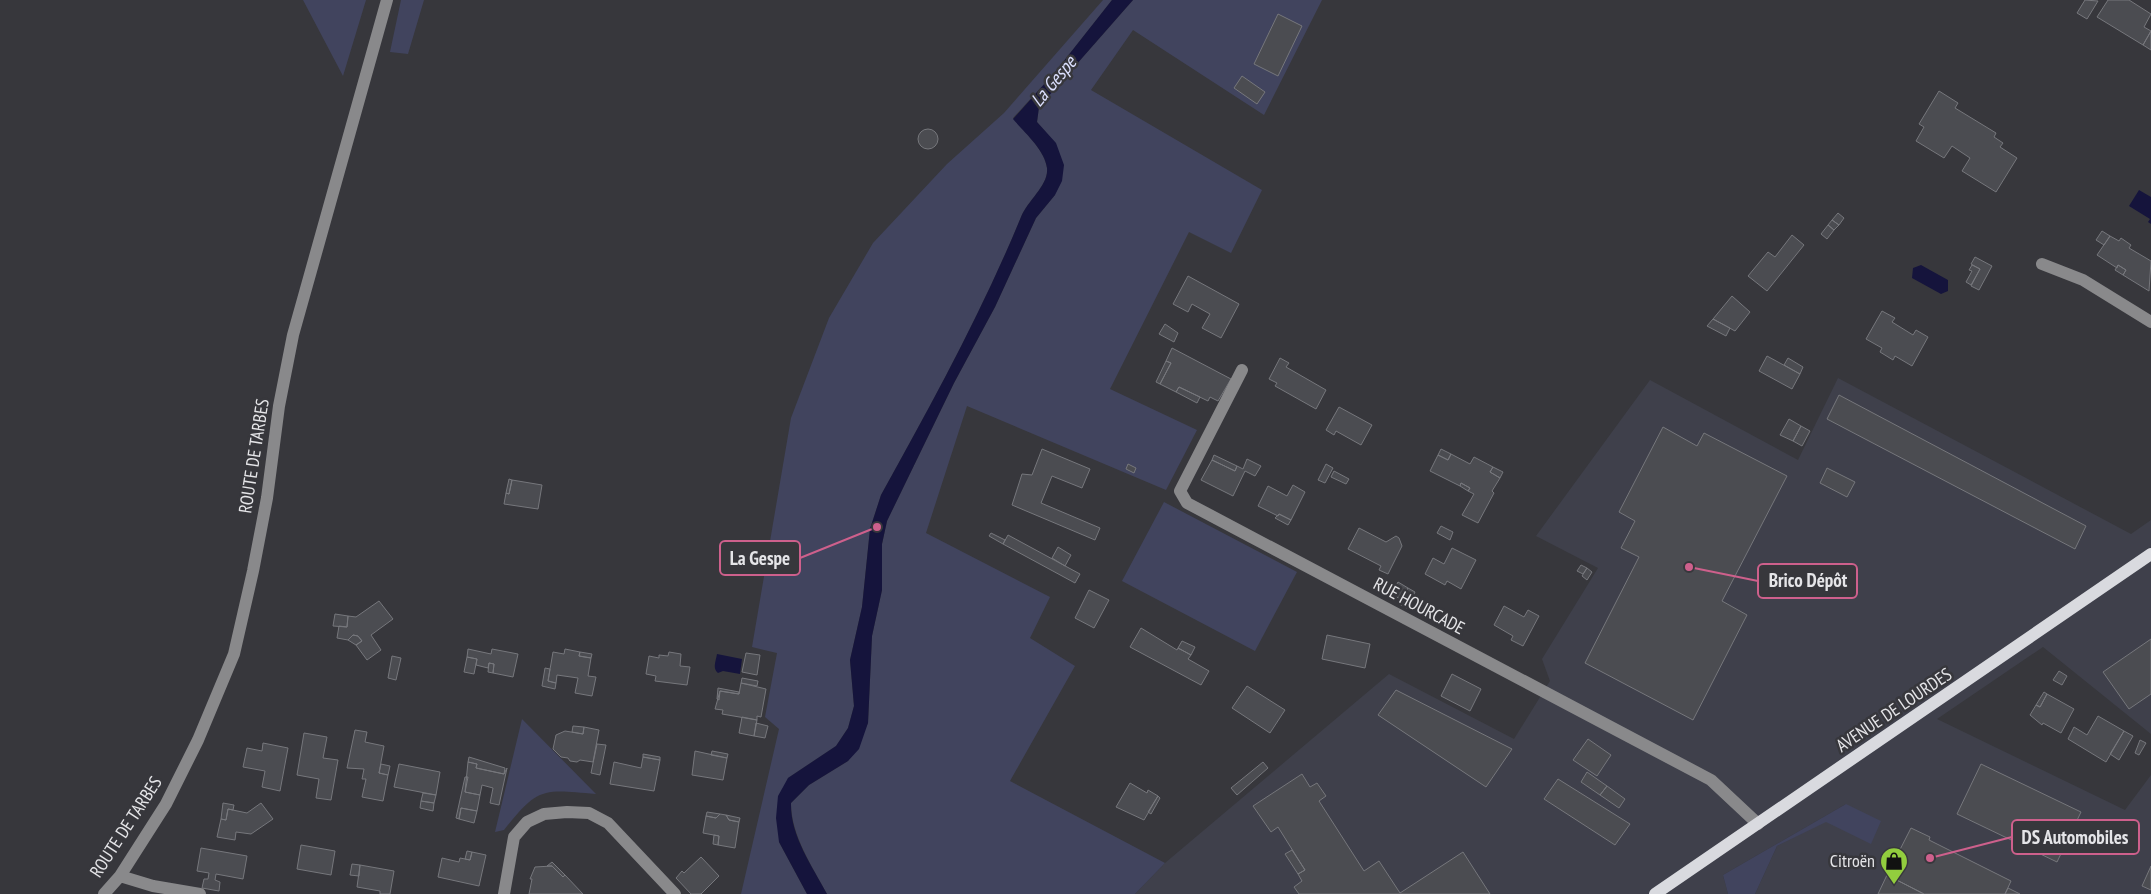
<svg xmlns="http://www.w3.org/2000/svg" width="2151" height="894" font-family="'PT Sans Narrow',sans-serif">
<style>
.built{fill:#3f404b}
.green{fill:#41445e}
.water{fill:#15143c}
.building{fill:#4b4c51;stroke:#76777c}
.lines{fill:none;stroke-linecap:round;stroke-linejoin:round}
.minor{stroke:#89898b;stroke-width:12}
.major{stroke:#d9dadf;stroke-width:12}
.labels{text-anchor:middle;stroke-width:5;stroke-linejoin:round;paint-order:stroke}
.street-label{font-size:18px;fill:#e5e5e8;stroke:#37373c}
.poi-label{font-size:18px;fill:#e5e5e8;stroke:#37373c;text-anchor:end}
.water-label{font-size:19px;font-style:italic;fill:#dce0fe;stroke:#37373c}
.leader{fill:none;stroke:#ce608c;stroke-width:2}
.callout-dot{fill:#ce608c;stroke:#37373c;stroke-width:2}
.callout{fill:#37373c;stroke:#ce608c;stroke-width:2}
.callout-label{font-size:19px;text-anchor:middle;font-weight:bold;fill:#e5e5e8}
</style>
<rect width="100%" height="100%" fill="#37373c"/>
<!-- built -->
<path class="built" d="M1838,378L2131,534L2151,520V734L2043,647L1937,719L2125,810L2151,775V894H1755L1777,846L1826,821L1846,804L1723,875L1728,894H1135L1165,863L1389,674L1514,739L1550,681L1542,659L1598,568L1536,536L1650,380L1798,460Z"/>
<!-- green -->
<path class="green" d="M303,0H366L343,76Z
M401,0H424L408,54L390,52Z
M1103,0H1112L1056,71L1013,118C1024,132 1045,150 1047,168C1049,185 1028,200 1021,217C982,312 931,405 881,495L870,529L862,607L850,660L854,706L848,728L836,746L788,778L779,842L807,894H741L779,729L765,717L777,653L752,647L791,418L829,318L873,243L947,164L1004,113Z
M1133,0H1322L1264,115L1133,30L1091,90L1262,190L1231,253L1189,232L1110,389L1197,430L1166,490L967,406L926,533L1050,597L1030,638L1075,666L1010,781L1165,863L1135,894H827C812,866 791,835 791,803L809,785L848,761L868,723L872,636L882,590V544L887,521L954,383L995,307L1036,218L1055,195V143L1037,122L1039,107Z
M1164,502L1297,572L1255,651L1122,581Z
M522,719L596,794C542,789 538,787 504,830L495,832Z
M1846,804L1881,821L1871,844L1826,822L1777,846L1755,894H1728L1723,875Z"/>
<!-- water -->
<path class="water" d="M1112,0H1133L1039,107L1037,122L1056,143L1064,165L1062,181L1055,195L1036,218L995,307L954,383L887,521L882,544V590L872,636L868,723L859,749L848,761L809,785L791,803C790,835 812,866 827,894H807L779,842L776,818L778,796L788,778L836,746L848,728L854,706L850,660L862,607L870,529L881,495C931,405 982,312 1021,217C1028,200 1049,185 1047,168C1045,150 1024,132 1013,119L1056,71Z
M2139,190L2151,197V224L2148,222L2150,219L2129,206Z
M1921,265L1948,280V291L1941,294L1912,278L1913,268Z
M717,654L742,659L740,674L723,671L718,673C712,668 716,661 717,654Z"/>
<!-- building -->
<path class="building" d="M2085,0L2098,1L2087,19L2077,13Z
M2108,0H2129L2151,14L2144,27L2151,31L2143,45L2097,17Z
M1278,14L1302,26L1278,76L1254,64Z
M2151,31V50L2143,45Z
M1242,76L1265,92L1257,104L1234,88Z
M1939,91L1958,103L1955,108L1996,133L1994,137L2003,143L2000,147L2017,158L1996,192L1962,171L1970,158L1952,146L1944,158L1916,141L1924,127L1919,124Z
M918 139a10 10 0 1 1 20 0a10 10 0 1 1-20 0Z
M1838,213L1844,218L1839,225L1832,220Z
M1832,220L1839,225L1834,230L1828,225Z
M1828,225L1834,230L1827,239L1821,234Z
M2102,231L2110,236L2104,245L2096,240Z
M1792,235L1804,245L1767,291L1748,276L1768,252L1775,257Z
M2110,236L2119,241L2121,238L2131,245L2129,248L2151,261L2149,291L2123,275L2126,270L2118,265L2117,268L2097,255Z
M1975,257L1992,266L1979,290L1971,286L1980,269L1971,264Z
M1972,265L1980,269L1971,285L1966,282L1972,271L1969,270Z
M2118,265L2126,270L2123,275L2115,270Z
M1188,276L1239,304L1221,338L1202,328L1210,314L1192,304L1188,312L1173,304Z
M1732,296L1750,312L1735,331L1713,319Z
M1882,311L1895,318L1892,322L1913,335L1916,330L1928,337L1912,366L1895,356L1893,360L1880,352L1882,348L1866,339Z
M1713,319L1730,328L1726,336L1707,326Z
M1165,324L1178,333L1174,342L1159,334Z
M1172,348L1231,379L1218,401L1210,397L1208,401L1179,387L1176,392L1160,384L1171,363L1166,361Z
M1767,356L1800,374L1792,389L1759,371Z
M1280,358L1289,363L1286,367L1326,390L1316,409L1275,386L1277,383L1269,379Z
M1788,358L1803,367L1800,374L1784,365Z
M1166,361L1171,363L1160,384L1156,382Z
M1179,387L1200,397L1197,403L1176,392Z
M1839,395L2086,526L2075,549L1827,419Z
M1339,407L1372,425L1361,445L1336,431L1334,435L1326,430Z
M1789,419L1801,426L1793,441L1780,435Z
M1801,426L1810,431L1802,446L1793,441Z
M1663,427L1697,446L1704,433L1787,476L1722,601L1747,615L1693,720L1585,663L1639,557L1621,548L1635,521L1619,512Z
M1042,449L1090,469L1082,488L1052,476L1041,503L1100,528L1095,540L1012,505L1022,474L1032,475Z
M1441,449L1451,454L1448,460L1438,455Z
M1451,454L1470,464L1474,457L1493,467L1490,472L1500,478L1492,491L1494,493L1478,523L1462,515L1474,494L1468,491L1470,488L1461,483L1460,486L1430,471L1438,455L1448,460Z
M1214,455L1237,466L1235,471L1212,460Z
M1247,459L1261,466L1255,476L1245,471L1233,496L1201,480L1212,460L1235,471L1237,466L1243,469Z
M1128,464L1136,468L1134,473L1126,469Z
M1326,464L1333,468L1325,483L1318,480Z
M1493,467L1503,472L1500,478L1490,472Z
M1827,468L1855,482L1847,497L1820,483Z
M1334,471L1349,479L1346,484L1331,477Z
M509,479L512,480L509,494L506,493Z
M512,480L542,485L538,509L504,504L506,493L509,494Z
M1461,483L1470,488L1468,491L1460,486Z
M1293,485L1305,492L1291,520L1279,514L1278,516L1258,506L1268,486L1287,496Z
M1279,514L1291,520L1288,525L1275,518Z
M1441,526L1453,532L1450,540L1437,533Z
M1359,528L1386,542L1396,536L1399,538L1402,546L1388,574L1379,570L1381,566L1348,549Z
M991,533L1005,540L1003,544L989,536Z
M1008,535L1080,574L1075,583L1003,544Z
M1058,547L1071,555L1065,566L1052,558Z
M1452,548L1476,560L1461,589L1447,581L1445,585L1425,574L1433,558L1444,564Z
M1581,565L1587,568L1583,574L1577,571Z
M1587,568L1592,572L1587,580L1582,576Z
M1398,582L1408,588L1402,600L1391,594Z
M1408,588L1415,592L1407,608L1399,604Z
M1089,590L1109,600L1094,628L1075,618Z
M379,601L393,619L371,635L381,650L367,660L356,645L362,641L358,636L353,635L348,640L337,638L339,626L347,627L348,616L356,617Z
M1504,606L1524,617L1528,610L1539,616L1523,646L1511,640L1513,636L1494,625Z
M335,614L348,616L347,627L333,626Z
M1141,628L1177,650L1178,648L1191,655L1188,659L1209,671L1201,685L1130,647Z
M353,635L358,636L362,641L356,645L348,640Z
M1327,635L1370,644L1365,668L1322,659Z
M2151,639V694L2129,709L2103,672Z
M1182,641L1195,647L1191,655L1178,648Z
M468,649L491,654L492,649L518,654L513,677L493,673L494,664L489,663L488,668L476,665L477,659L467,657Z
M565,649L580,652L579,656L591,658L588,676L596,677L592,696L575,693L578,678L557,675L556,683L548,681L553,652L564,654Z
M580,652L592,654L591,658L579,656Z
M669,652L681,654L680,666L690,667L687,685L655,681L656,676L646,674L649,656L659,658V655L668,656Z
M746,653L760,655L757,675L742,672Z
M392,656L401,658L396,680L388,678Z
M467,657L477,659L474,674L464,672Z
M489,663L494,664L493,673L488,672Z
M545,668L550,669L548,681L556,683L555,689L542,686Z
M2059,671L2067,676L2062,685L2053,680Z
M1452,674L1481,689L1470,711L1441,696Z
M742,678L758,681L757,686L741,683Z
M741,683L766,689L761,717L757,716V720L722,714L723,710L715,709L720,691L739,694Z
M1247,686L1285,710L1270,733L1232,708Z
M718,688L739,692V694L720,691L719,700L717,699Z
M1396,690L1512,749L1486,787L1378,715Z
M2044,692L2047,694L2040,707L2036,705Z
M2047,694L2074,709L2061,733L2043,723L2042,725L2030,715L2036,705L2040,707Z
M2098,716L2124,731L2106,762L2068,739L2074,727L2087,735Z
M742,717L757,720L754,736L739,733Z
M756,723L768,726L765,738L754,736Z
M573,726L584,727L583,734L572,732Z
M584,727L599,730L593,762L580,760L577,762L570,761L568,758L561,757L553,749L556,735L565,731L583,734Z
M355,730L367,732L365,742L384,746L379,773L388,775L383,801L362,797L366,779H362L364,769L347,768Z
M2124,731L2133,736L2119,760L2110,754Z
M304,733L327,737L323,758L338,760L331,800L316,798L319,779L297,775Z
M1588,739L1611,755L1597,776L1573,760Z
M2140,740L2146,743L2139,755L2135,753Z
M263,743L288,748L280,791L262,787L265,771L243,767L247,748L262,751Z
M597,744L606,745L600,775L591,773Z
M695,751L727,758L723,780L692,775Z
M712,751L728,754L727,758L711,755Z
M643,754L660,757V760L643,757Z
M469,757L505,768L504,774L476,768L477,764L468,762Z
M643,757L660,760L654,791L610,784L614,762L641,768Z
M468,762L477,764L476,768L504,774L507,768L499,805L490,803L493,788L482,785L480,795L465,792Z
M1263,762L1268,768L1237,795L1231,788Z
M381,764L390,766L388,775L379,773Z
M399,764L440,772L436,795L394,787Z
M1981,764L2081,812L2057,862L1957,814Z
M1587,772L1607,786L1600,795L1581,782Z
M1302,774L1310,787L1317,783L1326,796L1319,801L1364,871L1379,861L1400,893L1463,852L1490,894H1299L1294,887L1302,881L1298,874L1305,870L1278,827L1271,832L1253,806Z
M465,777H468L465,792L480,795L477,811L461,808L459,819L456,818Z
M1558,779L1630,824L1615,845L1544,799Z
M1130,783L1147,793L1148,790L1158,796L1144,820L1116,807Z
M1607,786L1625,799L1619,808L1600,795Z
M423,793L436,795L434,803L421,801Z
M1158,796L1160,798L1151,814L1148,812Z
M421,801L434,803L433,811L420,808Z
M223,803L234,805L233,810L228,809L226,820L221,819Z
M261,803L273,819L251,834L236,832L235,840L217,837L221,819L226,820L228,809L247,813Z
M461,808L477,811L474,823L459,819Z
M707,812L720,814L716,818L706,816Z
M720,814L726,815L729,820L739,822L735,848L718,845L719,836L703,833L706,816L716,818Z
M726,815L740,818L739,822L729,820Z
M1911,828L1930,837L1929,840L2011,881L2005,894H1924L1887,875Z
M714,835L719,836L718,845L713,844Z
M301,845L335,851L331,875L297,869Z
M201,848L247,856L243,879L216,874L215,880L220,882L219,891L202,888L204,879H208L209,873L197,871Z
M1292,850L1305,870L1298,874L1285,854Z
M467,851L472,852L470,860L465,859Z
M472,852L486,855L479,886L438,877L442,858L459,862L460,858L470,860Z
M701,857L719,876L701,894H691L676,878L682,871L684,873Z
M552,862L565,875L563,877L552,866H547Z
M352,864L360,865L359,876L350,875Z
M360,865L394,871L390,894H380V891L357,887Z
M552,866L563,877L565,875L583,894H529L532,879H530L535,867Z
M2151,866V890L2142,886Z
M1887,875L1924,894H1878Z
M2008,888L2020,894H2005Z"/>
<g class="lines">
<!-- minor -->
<path class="minor" d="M2042,264L2083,280L2151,322
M1242,370L1180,491L1187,503L1711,780L1758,824
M120,876L153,886L200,894
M104,894L120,876L166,804L198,740L234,654L253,571L267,498L279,406L293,335L387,0
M504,894L514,837L527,822L544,814L567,812L589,813L608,823L675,894"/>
<!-- major -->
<path class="major" d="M1655,894L2151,554"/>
</g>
<!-- icons -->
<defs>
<g id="shop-pin" transform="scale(1.4375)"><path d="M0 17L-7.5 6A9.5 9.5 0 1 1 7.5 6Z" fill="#92cd3e" stroke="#37373c"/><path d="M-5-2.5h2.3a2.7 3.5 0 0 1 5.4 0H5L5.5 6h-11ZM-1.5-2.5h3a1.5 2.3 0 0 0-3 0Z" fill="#111"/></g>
</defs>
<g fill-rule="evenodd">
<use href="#shop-pin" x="1894" y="861"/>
</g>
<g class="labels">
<!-- street labels -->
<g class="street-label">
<text transform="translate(254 456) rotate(-81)" y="6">ROUTE DE TARBES</text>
<text transform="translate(1419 606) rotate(28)" y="6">RUE HOURCADE</text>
<text transform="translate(1894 710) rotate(-34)" y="6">AVENUE DE LOURDES</text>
<text transform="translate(126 827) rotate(-57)" y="6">ROUTE DE TARBES</text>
</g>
<!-- poi labels -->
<g class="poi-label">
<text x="1875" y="867">Citroën</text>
</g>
<!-- water labels -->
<g class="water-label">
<text transform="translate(1053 81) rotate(-50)" y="7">La Gespe</text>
</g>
</g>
<!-- callouts -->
<path class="leader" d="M877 527L800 558M1689 567L1758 581M1930 858L2012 837"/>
<g class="callout-dot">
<circle cx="877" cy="527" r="5"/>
<circle cx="1689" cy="567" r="5"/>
<circle cx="1930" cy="858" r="5"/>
</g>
<g class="callout">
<rect x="720" y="541" width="80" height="34" rx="5"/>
<rect x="1758" y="564" width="99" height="34" rx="5"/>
<rect x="2012" y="820" width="127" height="34" rx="5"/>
</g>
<g class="callout-label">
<text x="760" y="565">La Gespe</text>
<text x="1808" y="587">Brico Dépôt</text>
<text x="2075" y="844">DS Automobiles</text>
</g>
</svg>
